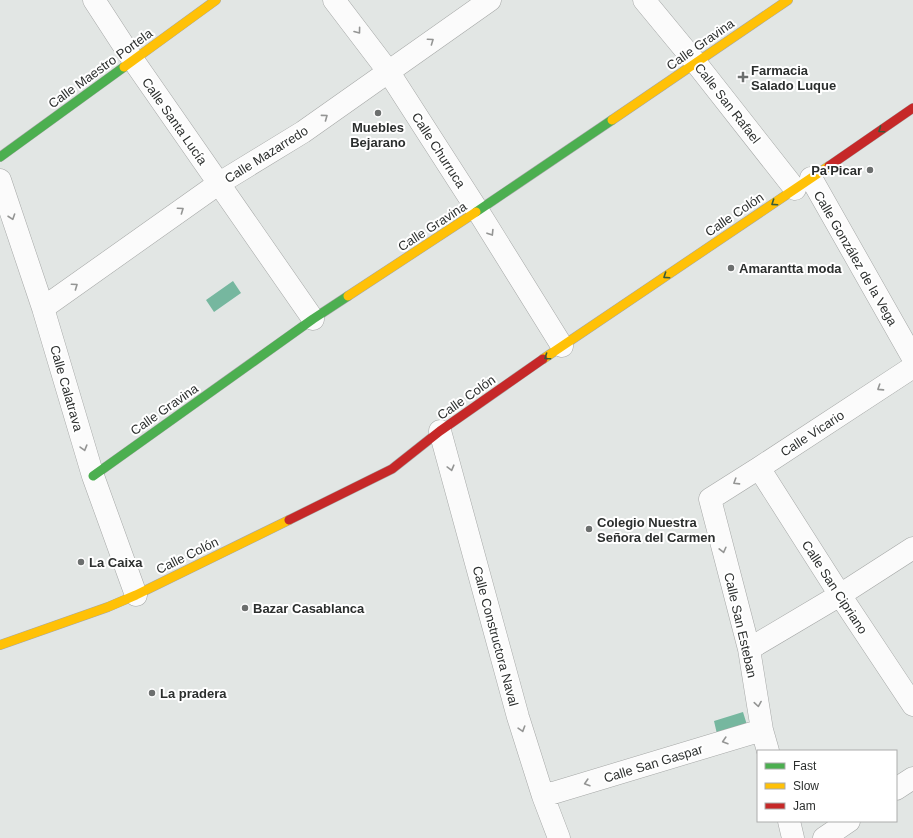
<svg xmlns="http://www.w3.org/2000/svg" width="913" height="838" font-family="Helvetica,sans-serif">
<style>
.water{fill:#76b79f}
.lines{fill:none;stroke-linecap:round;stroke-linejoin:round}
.street-casing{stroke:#a5a7a6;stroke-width:23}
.fast-casing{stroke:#a5a7a6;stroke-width:10}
.slow-casing{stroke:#a5a7a6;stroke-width:10}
.jam-casing{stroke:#a5a7a6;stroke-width:10}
.street{stroke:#fbfbfb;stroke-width:22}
.fast{stroke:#4caf50;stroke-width:9}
.slow{stroke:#ffc107;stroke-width:9}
.jam{stroke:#c62828;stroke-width:9}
.oneway{stroke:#949594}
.oneway2{stroke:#375c3a}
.poi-dot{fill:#6c6f6e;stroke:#fff;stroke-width:1.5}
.labels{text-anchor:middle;stroke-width:4;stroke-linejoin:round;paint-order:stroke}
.street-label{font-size:13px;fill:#2c2f2e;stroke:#fff}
.poi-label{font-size:13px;font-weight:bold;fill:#2c2f2e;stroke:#fff;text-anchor:start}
</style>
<rect width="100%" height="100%" fill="#e2e6e4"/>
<!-- water -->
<path class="water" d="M233,281L241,293L214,312L206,300Z
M743,712L747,725L717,734L714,721Z"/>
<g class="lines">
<!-- street casing -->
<g class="street-casing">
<path id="street" d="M94,0L133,60L313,319
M334,0L388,71L478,211L562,346
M644,0L696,63L795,189
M811,178L913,358
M0,180L43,308L93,476L136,595
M43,308L218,184L303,132L490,0
M440,431L518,717L543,796L559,838
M759,468L840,595L913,705
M749,649L840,595L913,548
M768,751L762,730L749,649L710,499L759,468L913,367
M896,789L913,778
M543,796L762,730
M789,821L793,838
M824,838L849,821"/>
</g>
<!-- fast casing -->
<g class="fast-casing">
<path id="fast" d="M0,157L124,67
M476,212L612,120
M93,476L313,319L348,296"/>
</g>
<!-- slow casing -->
<g class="slow-casing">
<path id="slow" d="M124,67L216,0
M612,120L788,0
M348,296L476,212
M543,359L829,166
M0,645L108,607L136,595L289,520"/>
</g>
<!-- jam casing -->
<g class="jam-casing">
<path id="jam" d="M829,166L913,108
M289,520L392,469L440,431L543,359"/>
</g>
<!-- street -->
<use href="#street" class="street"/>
<!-- fast -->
<use href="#fast" class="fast"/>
<!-- slow -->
<use href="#slow" class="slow"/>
<!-- jam -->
<use href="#jam" class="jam"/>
</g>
<!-- one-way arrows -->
<defs><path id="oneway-chevron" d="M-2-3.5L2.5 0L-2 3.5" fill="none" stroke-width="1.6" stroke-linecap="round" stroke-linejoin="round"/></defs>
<g class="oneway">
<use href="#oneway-chevron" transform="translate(358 31) rotate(53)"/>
<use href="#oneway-chevron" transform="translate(431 41) rotate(-35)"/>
<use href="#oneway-chevron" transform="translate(325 117) rotate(-36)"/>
<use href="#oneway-chevron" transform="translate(181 210) rotate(-35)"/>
<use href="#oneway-chevron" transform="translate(12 217) rotate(71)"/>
<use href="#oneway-chevron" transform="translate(491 233) rotate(58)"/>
<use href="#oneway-chevron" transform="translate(75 286) rotate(-35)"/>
<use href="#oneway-chevron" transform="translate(880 388) rotate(147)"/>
<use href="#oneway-chevron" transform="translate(84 448) rotate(74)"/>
<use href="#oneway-chevron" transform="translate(451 468) rotate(75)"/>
<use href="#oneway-chevron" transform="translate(736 482) rotate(148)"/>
<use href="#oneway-chevron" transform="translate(723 550) rotate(76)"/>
<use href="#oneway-chevron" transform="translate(758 704) rotate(81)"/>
<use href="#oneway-chevron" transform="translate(522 729) rotate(73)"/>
<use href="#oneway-chevron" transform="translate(725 741) rotate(163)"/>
<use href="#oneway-chevron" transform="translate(587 783) rotate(163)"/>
</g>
<g class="oneway2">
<use href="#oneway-chevron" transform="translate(881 130) rotate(145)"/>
<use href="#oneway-chevron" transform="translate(774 203) rotate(146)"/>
<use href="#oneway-chevron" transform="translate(666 276) rotate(146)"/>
<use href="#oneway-chevron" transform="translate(547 357) rotate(145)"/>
</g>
<!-- markers -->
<g class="poi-dot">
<path d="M741 71h4v4h4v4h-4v4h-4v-4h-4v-4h4z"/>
<circle cx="378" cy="113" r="4"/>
<circle cx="870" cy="170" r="4"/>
<circle cx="731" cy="268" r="4"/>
<circle cx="589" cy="529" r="4"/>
<circle cx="81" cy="562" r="4"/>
<circle cx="245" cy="608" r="4"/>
<circle cx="152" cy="693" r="4"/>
</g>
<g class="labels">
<!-- street labels -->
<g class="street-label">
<text transform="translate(700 44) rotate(-35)" y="5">Calle Gravina</text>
<text transform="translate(100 68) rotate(-36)" y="5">Calle Maestro Portela</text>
<text transform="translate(728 103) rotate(52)" y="5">Calle San Rafael</text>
<text transform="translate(175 121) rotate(55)" y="5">Calle Santa Lucía</text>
<text transform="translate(439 150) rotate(57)" y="5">Calle Churruca</text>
<text transform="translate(266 154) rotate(-32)" y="5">Calle Mazarredo</text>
<text transform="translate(734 214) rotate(-34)" y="5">Calle Colón</text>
<text transform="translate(432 226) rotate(-33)" y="5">Calle Gravina</text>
<text transform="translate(856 258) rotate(60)" y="5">Calle González de la Vega</text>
<text transform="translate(67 388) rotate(74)" y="5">Calle Calatrava</text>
<text transform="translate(466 397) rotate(-35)" y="5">Calle Colón</text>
<text transform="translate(164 409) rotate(-35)" y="5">Calle Gravina</text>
<text transform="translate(812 433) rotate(-33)" y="5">Calle Vicario</text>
<text transform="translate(187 555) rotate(-26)" y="5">Calle Colón</text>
<text transform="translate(835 587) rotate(57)" y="5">Calle San Cipriano</text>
<text transform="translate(741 625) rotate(77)" y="5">Calle San Esteban</text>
<text transform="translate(496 636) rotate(75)" y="5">Calle Constructora Naval</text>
<text transform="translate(653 763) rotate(-17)" y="5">Calle San Gaspar</text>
</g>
<!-- poi labels -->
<g class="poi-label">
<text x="751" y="75">Farmacia<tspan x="751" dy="15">Salado Luque</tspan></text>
<text x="378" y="132" text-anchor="middle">Muebles<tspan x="378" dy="15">Bejarano</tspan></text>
<text x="862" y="175" text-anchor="end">Pa'Picar</text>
<text x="739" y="273">Amarantta moda</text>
<text x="597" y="527">Colegio Nuestra<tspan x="597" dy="15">Señora del Carmen</tspan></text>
<text x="89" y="567">La Caixa</text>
<text x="253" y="613">Bazar Casablanca</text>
<text x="160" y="698">La pradera</text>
</g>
</g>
<!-- legend -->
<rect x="757" y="750" width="140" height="72" fill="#ffffff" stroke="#abacab"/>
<rect x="765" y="763" width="20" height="6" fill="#4caf50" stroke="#abacab"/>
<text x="793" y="770" font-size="12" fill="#2c2f2e">Fast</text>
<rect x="765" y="783" width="20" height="6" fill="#ffc107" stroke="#abacab"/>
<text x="793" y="790" font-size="12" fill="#2c2f2e">Slow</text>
<rect x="765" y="803" width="20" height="6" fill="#c62828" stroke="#abacab"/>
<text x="793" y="810" font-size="12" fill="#2c2f2e">Jam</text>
</svg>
